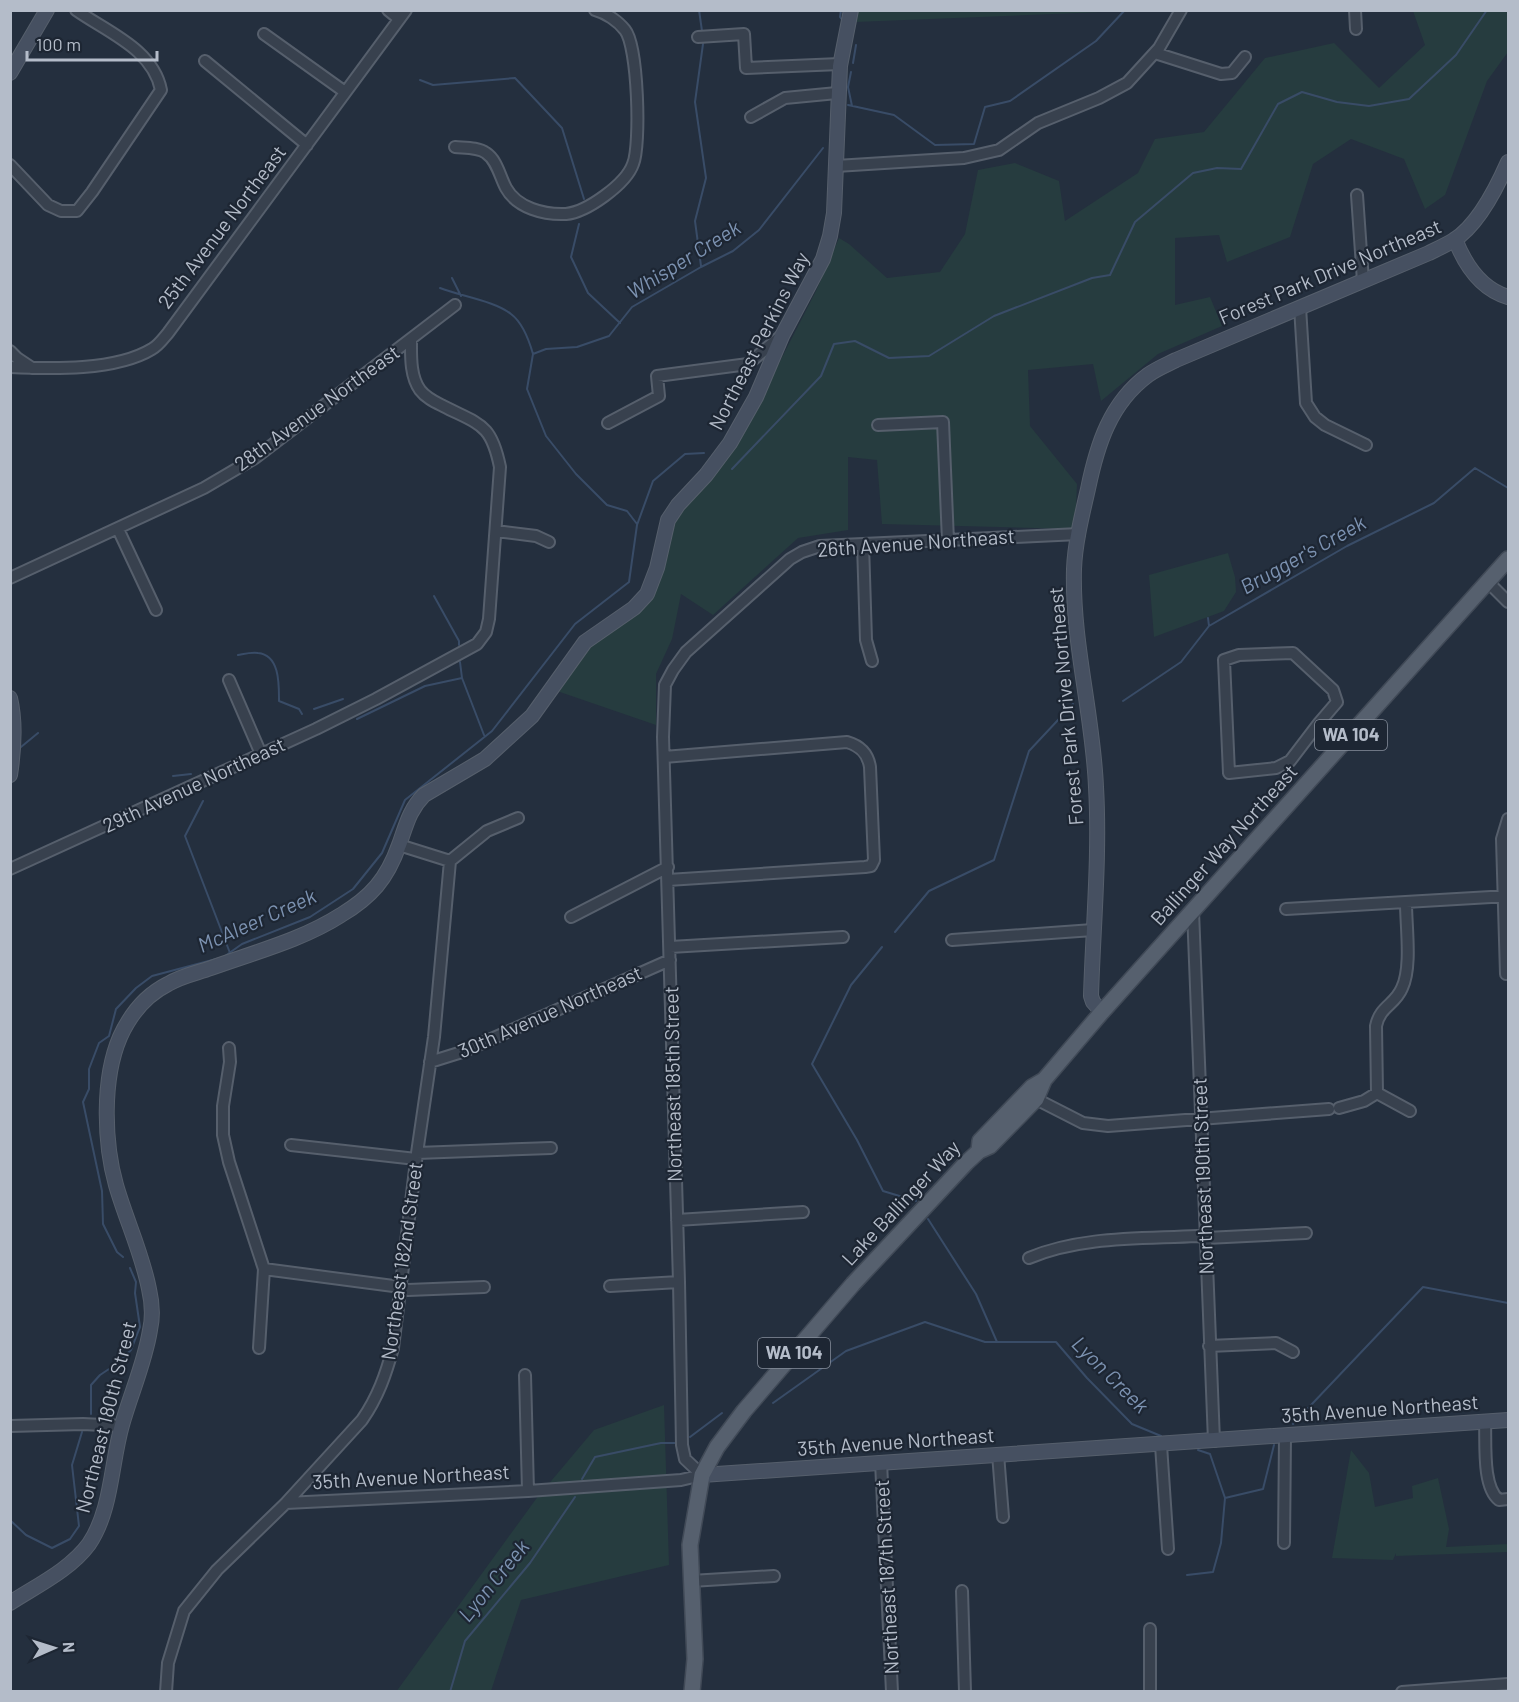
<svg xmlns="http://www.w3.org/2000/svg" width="1519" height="1702" font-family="Barlow,sans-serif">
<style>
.green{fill:#263c3f}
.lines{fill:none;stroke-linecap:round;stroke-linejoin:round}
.stream{stroke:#394c67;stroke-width:2}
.street-casing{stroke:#565f6c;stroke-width:14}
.secondary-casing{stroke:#565f6c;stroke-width:16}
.primary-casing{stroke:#414a57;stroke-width:18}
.street{stroke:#38414e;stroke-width:10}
.secondary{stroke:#465061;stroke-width:14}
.primary{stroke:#56606e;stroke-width:15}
.labels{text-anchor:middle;stroke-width:4.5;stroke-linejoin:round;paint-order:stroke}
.shield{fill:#1d2633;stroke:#878f9c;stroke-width:1.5}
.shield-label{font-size:18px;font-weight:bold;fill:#b4bcc9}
.street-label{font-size:20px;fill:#b4bcc9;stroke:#1d2633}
.water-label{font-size:21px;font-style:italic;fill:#7c92b1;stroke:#1d2633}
</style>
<rect width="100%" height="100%" fill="#242f3e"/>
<!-- green -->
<path class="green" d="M857,10L1127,11L855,22Z
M1413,11H1508V52L1487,81L1445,195L1425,209L1404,159L1351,139L1313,164L1290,237L1227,262L1219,235L1175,238V305L1210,297L1222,326L1158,354L1101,401L1093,364L1028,370L1030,426L1077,484L1075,529L882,524L877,460L848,457V530L798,538L713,615L681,594L672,639L656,674V725L557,691L593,642L642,609L664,571L673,522L707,483L739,441L816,291L839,238L849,244L887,278L940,272L965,234L978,170L1015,163L1059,181L1065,221L1138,173L1155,139L1204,132L1265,58L1334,43L1379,88L1425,45Z
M1228,553L1235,577L1236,592L1224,611L1154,637L1149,575Z
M664,1405L669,1565L521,1600L491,1691L396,1692L536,1499L594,1430Z
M1351,1450L1369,1473L1375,1507L1413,1498L1412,1486L1438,1478L1449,1529L1446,1547L1508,1544V1552L1396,1556V1553L1393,1560L1332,1558Z"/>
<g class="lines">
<!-- stream -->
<path class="stream" d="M699,10L702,31
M841,10L840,17L843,21
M853,63L856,45
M851,72L848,87L852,106
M420,80L433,85L515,78L562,128L584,199
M848,105L894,115L935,145L974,144L985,107L1010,101L1096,41L1125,10
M579,224L571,257L588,293L620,323
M701,266L695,221L706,178L695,102L703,44
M452,278L461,296
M440,288C460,296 495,301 511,314C523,323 529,340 533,354
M732,469L821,376L834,344L855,341L889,358L929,356L994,316L1092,278L1110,275L1135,222L1193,173L1217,168L1241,169L1278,104L1302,92L1337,102L1369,106L1409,99L1456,55L1487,10
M637,524L627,511L607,505L576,474L546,436L527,389L533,354L546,349L577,347L609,336L632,307L701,267L733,251L759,230L823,148
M434,596L459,641V645
M1208,618L1209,626
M238,655C244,654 251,652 258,653C280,655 279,685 279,701L299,709L302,714
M460,662L462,678L484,735
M1123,701L1181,662L1209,626L1347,546L1434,503L1475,468L1508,488
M314,709L343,699
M357,719L425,686L462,678
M21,747L38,733
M173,776L191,774
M203,801L185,836L230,953
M895,932L929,891L994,860L1029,751L1073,704
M882,947L851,985L812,1064L857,1140L883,1191L916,1201
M225,956L242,944L310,917L353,889L382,853L405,800L492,731L575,624L629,582L637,525L653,481L685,454L704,453
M928,1219L976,1294L997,1342
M123,1257L117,1252L103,1224L102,1191L83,1102L89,1089V1069L99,1043L109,1036L116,1009L136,988L152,976L220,958
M773,1403L846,1351L925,1322L985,1342H1056L1087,1378L1132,1424L1161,1436
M91,1414V1385L100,1375L118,1363L131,1350L140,1327L135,1293L136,1282L130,1268
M1293,1424L1423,1287L1508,1303
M690,1437L722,1413
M1198,1450L1210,1454L1225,1498L1263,1489L1274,1445
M582,1479L595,1457L661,1443H675
M10,1520L26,1535L52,1548L70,1539L79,1526L72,1465L82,1432
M1187,1575L1213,1572L1221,1543L1225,1498
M450,1692L465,1641L530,1563L575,1497"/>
<!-- street casing -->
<g class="street-casing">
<path id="street" d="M388,10L399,19
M1355,10L1356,29
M264,34L345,92
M698,37L744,34L746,68L840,64
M1155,53L1221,74L1232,73L1245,57
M205,61L307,145
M751,117L785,98L837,93
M455,147C464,148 478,147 486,153C497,160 500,177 506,188C517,208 544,215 566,214C587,212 626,184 633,164C641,145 638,46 625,30C618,21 606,13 595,10
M10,165L48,205L61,211H77L92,192L161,90C153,49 107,32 76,10
M836,166L964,158L999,150L1038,123L1099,98L1127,83L1159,48L1181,10
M1357,195L1363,281
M1300,307L1306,403L1315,417L1325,425L1366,445
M10,351L17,358L32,368
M10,367C51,369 116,371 152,349C158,346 163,339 168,333L406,10
M608,423L659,396L657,376L748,364L781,336
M878,425L943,422L948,541
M118,529L156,610
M496,531L536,536L549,542
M863,544L866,640L872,661
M10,578L204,488L255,458L455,305
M1488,582L1508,602
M229,680L261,754
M1319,723L1290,761L1276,768L1229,773L1224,660L1239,655L1293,653L1333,690L1337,702L1319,723L1341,745
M664,757L847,742C861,746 868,754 870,767L874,860L871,866L865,867L668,880
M399,845L450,861
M450,861L487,831L518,818
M10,869L316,729L376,699L477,644L486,632L489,619L500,467C491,423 480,425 443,406C435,402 426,398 420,390C410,376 411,356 411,340
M1286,909L1508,896
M1193,911L1214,1441
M571,917L668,867
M952,940L1093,930
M670,947L843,937
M1506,974L1502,839L1508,819
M229,1048L230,1062L223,1106V1135L229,1162L264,1269L259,1348
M430,1062L462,1052L670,960
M1377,1093L1376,1026C1380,1006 1395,1005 1402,988C1412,967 1406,927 1406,903
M1036,1099L1083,1123L1108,1126L1329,1109
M1339,1108L1364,1101L1377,1093L1410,1111
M291,1145L416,1159
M417,1153L551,1148
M677,1220L803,1212
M1029,1258C1081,1236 1142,1239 1197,1236L1206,1238L1306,1233
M264,1269L401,1287L408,1290L484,1287
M610,1286L679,1282
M1209,1346L1276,1343L1293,1352
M525,1375L528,1491
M1485,1421C1486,1443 1482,1487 1499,1500L1508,1499
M10,1426L83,1424L121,1426
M1161,1445L1168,1549
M998,1454L1003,1517
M881,1462L892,1692
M702,1475L685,1459L682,1445L679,1282L663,737L665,685L673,670L686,652L790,559L802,552L820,546L1079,534
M286,1503L528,1491L681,1480L702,1475
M1284,1543L1285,1435
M691,1581L774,1576
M962,1591L965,1692
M1150,1629V1692
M166,1692L168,1663L184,1611L217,1570L286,1503L362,1420C378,1397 386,1374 393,1348L417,1153L434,1037L450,861
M1402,1692L1508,1684"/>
</g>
<!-- secondary casing -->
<g class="secondary-casing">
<path id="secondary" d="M10,73L47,10
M1455,239C1465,265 1481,289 1508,297
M10,698C16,723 14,749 10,775
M1102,1012L1093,1002L1091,996C1093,927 1100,856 1096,787C1093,714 1072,643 1074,569C1075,543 1082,515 1088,489C1097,445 1110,403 1148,375C1156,369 1166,365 1176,360L1429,253C1437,249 1446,245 1454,240C1478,225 1497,187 1508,162
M702,1475L1508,1420
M10,1603C36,1586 70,1570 89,1544C112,1510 111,1463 122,1425C131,1393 145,1362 150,1330C153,1317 152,1302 149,1289C142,1253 126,1220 116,1185C104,1142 102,1079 120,1037C130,1015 146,995 168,984C181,976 197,973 211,968C255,952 302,940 341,915C371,897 387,879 399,845C406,826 409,810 424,795L485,759L532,716L585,642L634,608L647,594L657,568L668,520L678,505L706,475L730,443L756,397L782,336L823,259L830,236L834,213L840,66L851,10"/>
</g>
<!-- primary casing -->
<g class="primary-casing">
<path id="primary" d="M979,1151L980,1141L1032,1087L1044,1080L1102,1012L1508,559
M692,1692L695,1659L690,1545L702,1475L717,1447L744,1411L853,1284L966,1163L979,1151L990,1146L1036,1099L1044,1080"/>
</g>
<!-- street -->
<use href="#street" class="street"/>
<!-- secondary -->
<use href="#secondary" class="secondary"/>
<!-- primary -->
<use href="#primary" class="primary"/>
</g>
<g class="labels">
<!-- shield labels -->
<g class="shield">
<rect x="1315" y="720" width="72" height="30" rx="4.5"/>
<rect x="758" y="1338" width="72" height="30" rx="4.5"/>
</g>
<g class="shield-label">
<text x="1351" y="741">WA 104</text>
<text x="794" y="1359">WA 104</text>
</g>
<!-- street labels -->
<g class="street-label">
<text transform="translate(222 227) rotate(-53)" y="7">25th Avenue Northeast</text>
<text transform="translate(1330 272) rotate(-23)" y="7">Forest Park Drive Northeast</text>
<text transform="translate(759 341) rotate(-63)" y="7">Northeast Perkins Way</text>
<text transform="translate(317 408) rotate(-36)" y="7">28th Avenue Northeast</text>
<text transform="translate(916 543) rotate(-4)" y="7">26th Avenue Northeast</text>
<text transform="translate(1066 706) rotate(-95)" y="7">Forest Park Drive Northeast</text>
<text transform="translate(194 785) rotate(-25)" y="7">29th Avenue Northeast</text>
<text transform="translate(1224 845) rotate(-48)" y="7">Ballinger Way Northeast</text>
<text transform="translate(550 1012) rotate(-24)" y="7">30th Avenue Northeast</text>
<text transform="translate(673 1084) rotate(-91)" y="7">Northeast 185th Street</text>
<text transform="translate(1203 1176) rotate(-92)" y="7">Northeast 190th Street</text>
<text transform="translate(901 1203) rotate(-47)" y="7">Lake Ballinger Way</text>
<text transform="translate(402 1261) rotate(-82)" y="7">Northeast 182nd Street</text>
<text transform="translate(1380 1409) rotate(-4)" y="7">35th Avenue Northeast</text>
<text transform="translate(106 1417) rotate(-76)" y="7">Northeast 180th Street</text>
<text transform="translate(896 1442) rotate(-4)" y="7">35th Avenue Northeast</text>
<text transform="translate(411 1477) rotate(-3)" y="7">35th Avenue Northeast</text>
<text transform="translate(887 1577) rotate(-93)" y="7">Northeast 187th Street</text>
</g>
<!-- water labels -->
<g class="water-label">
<text transform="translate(684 260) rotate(-32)" y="7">Whisper Creek</text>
<text transform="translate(1303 555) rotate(-29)" y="7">Brugger's Creek</text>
<text transform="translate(257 921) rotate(-24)" y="7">McAleer Creek</text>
<text transform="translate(1110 1375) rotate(45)" y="7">Lyon Creek</text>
<text transform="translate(494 1581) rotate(-51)" y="7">Lyon Creek</text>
</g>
</g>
<!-- border -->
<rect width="1519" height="1702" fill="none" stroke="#b4bcc9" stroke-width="24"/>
<!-- north arrow -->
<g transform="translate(54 1648) rotate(87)" stroke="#1d2633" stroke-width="4.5" paint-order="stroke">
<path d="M0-4.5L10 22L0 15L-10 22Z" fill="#b4bcc9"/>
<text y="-9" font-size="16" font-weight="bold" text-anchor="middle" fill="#b4bcc9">N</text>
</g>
<!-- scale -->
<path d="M27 51v9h130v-9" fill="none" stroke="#b4bcc9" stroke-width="3"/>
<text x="36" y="51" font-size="18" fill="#b4bcc9" stroke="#1d2633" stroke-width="4.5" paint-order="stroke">100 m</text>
</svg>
